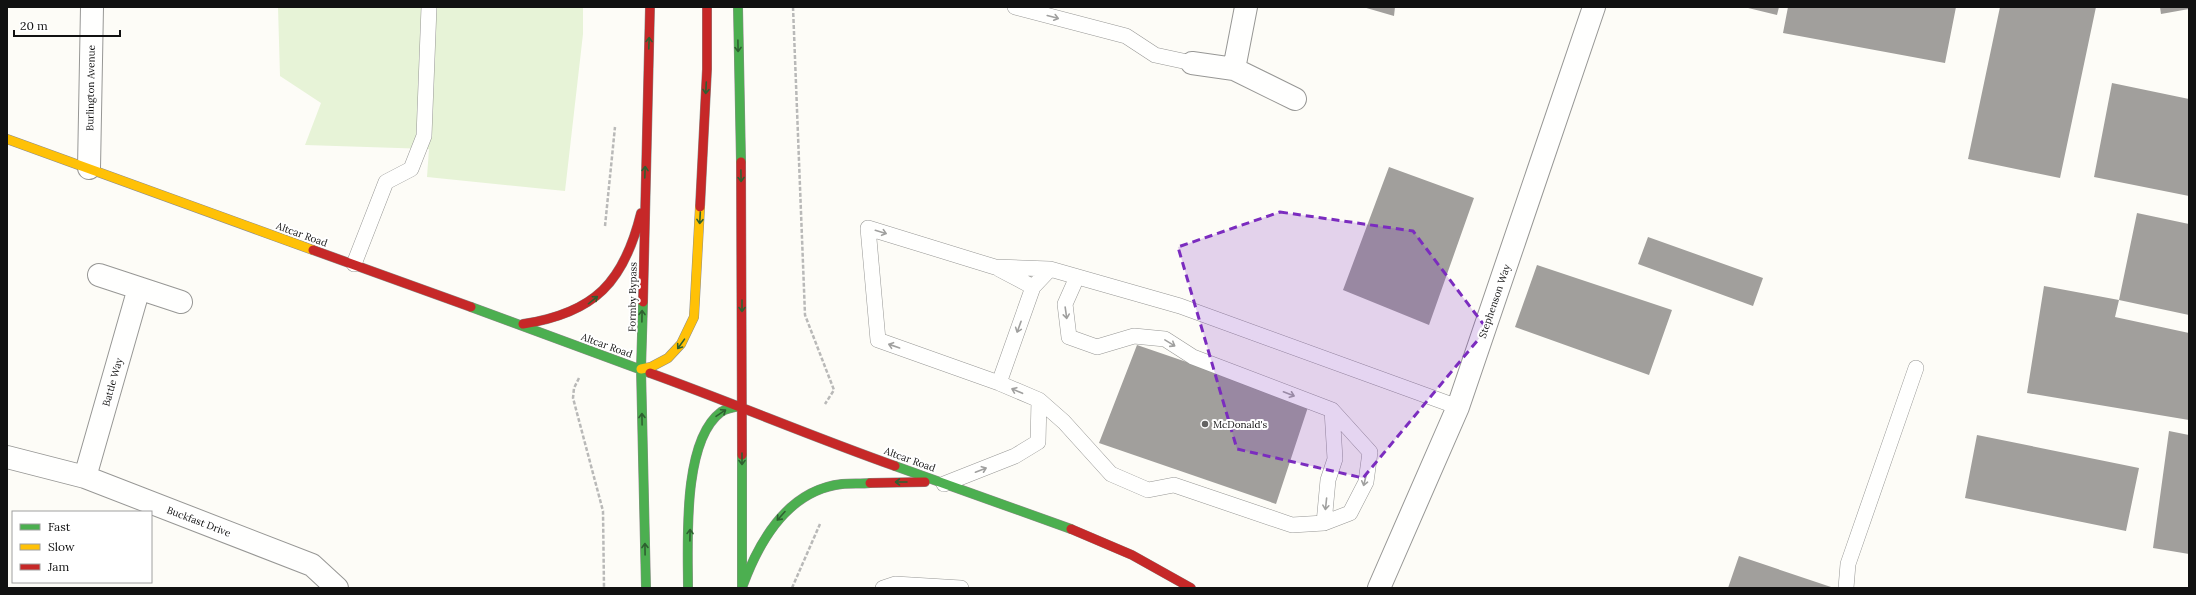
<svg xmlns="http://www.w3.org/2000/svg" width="2196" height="595" font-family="Lora,serif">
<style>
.green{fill:#e7f3d7}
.building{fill:#a19f9c}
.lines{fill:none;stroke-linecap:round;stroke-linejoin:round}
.lane-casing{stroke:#979795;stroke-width:16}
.street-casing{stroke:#979795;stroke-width:24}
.fast-casing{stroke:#8e8d8b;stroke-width:10}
.slow-casing{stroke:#8e8d8b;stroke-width:10}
.jam-casing{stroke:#8e8d8b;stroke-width:10}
.path{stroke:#b9b9b8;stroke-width:2.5;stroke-dasharray:4 2;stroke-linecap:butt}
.lane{stroke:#fffffe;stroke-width:15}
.street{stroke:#fffffe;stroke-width:22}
.fast{stroke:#4caf50;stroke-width:9}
.slow{stroke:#ffc107;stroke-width:9}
.jam{stroke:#c62828;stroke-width:9}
.oneway{stroke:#a0a09f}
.oneway2{stroke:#2e6030}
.marked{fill:#7b2cbf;fill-opacity:0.2;stroke:#7b2cbf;stroke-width:3;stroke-dasharray:8 5;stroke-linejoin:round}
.poi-dot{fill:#646362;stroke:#fff;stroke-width:1.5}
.labels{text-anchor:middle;stroke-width:4;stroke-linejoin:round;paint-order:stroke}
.street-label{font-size:10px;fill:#111;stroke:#fff}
.poi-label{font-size:10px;fill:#111;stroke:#fff;text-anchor:start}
</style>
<rect width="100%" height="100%" fill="#fdfcf7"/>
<!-- green -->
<path class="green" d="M278,7H583V34L565,191L427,177L429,149L305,145L321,103L280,76Z"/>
<!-- building -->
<path class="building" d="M1363,7H1395L1394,16Z
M1744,7H1779L1777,15Z
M1788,7H1956L1945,63L1783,33Z
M2000,7H2096L2060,178L1968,159Z
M2160,7H2189V9L2161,14Z
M2112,83L2189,99V196L2094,177Z
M1389,167L1474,198L1429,325L1343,290Z
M2137,213L2189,224V315L2119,300Z
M1648,237L1763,278L1753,306L1638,264Z
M1537,265L1672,310L1649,375L1515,327Z
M2044,286L2119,300L2115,317L2189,333V420L2027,393Z
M1137,345L1309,404L1276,504L1099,443Z
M2169,431L2189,435V554L2153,548Z
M1977,435L2139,468L2126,531L1965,498Z
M1739,556L1834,588H1728Z"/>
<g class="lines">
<!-- lane casing -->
<g class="lane-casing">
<path id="lane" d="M1015,7L1126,36L1155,55L1192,63
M354,264L386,182L411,169L424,136L429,7
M999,269L1033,287
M999,383L1033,287L1050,269
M1039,400L1064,422L1111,474L1148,490L1174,485L1292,525L1324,523L1350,513L1366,482L1370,452L1332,410L1193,357L1165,339L1134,336L1097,347L1069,337L1065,304L1077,277
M944,484L1015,456L1038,442L1039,400L999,383L878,340L868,228L995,267L1050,269L1180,306L1458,407
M1324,523L1328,480L1335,459L1332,410
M883,588L895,584L961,588
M1846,588L1848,564L1916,368"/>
</g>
<!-- street casing -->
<g class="street-casing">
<path id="street" d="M1192,63L1234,69L1295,99
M1234,69L1246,7
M89,168L92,7
M99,275L181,302
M7,457L85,477L312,565L337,588
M85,477L139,288
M1379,588L1458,407L1594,7"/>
</g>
<!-- fast casing -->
<g class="fast-casing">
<path id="fast" d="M738,7L741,162
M643,302L641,369L646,588
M471,307L650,373
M895,466L1071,529
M743,585C760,539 789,490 842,484C851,483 861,484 870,483
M688,588C688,543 682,441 721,412C727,408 735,407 742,406
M742,588V455"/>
</g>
<!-- slow casing -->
<g class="slow-casing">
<path id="slow" d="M7,139L313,250
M641,369L651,367L668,358L681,344L694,317L700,207"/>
</g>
<!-- jam casing -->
<g class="jam-casing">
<path id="jam" d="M741,162L742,455
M700,207L707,69V7
M313,250L471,307
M643,302L650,7
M523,324C595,313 624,282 641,213
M650,373C733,403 813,437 895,466
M870,483L925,482
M1071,529L1132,555L1191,588"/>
</g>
<!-- path -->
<path class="path" d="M793,7L805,315L834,390L825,404
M605,226L615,127
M579,378L574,388L573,398L603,511L604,588
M792,588L820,524"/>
<!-- lane -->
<use href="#lane" class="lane"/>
<!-- street -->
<use href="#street" class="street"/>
<!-- fast -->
<use href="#fast" class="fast"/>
<!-- slow -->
<use href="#slow" class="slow"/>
<!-- jam -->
<use href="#jam" class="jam"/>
</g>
<!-- one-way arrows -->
<defs><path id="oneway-shaft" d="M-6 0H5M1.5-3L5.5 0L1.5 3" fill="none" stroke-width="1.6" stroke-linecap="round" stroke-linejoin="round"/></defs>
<g class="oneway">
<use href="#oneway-shaft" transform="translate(1053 17) rotate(15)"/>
<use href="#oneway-shaft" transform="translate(881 232) rotate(17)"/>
<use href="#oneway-shaft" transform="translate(1066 313) rotate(82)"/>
<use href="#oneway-shaft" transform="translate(1019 327) rotate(110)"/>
<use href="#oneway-shaft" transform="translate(1170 343) rotate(31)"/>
<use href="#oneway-shaft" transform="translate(894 346) rotate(-161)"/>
<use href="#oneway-shaft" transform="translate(1017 391) rotate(-157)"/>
<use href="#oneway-shaft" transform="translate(1289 394) rotate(21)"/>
<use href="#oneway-shaft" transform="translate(981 470) rotate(-21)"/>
<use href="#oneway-shaft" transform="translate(1365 480) rotate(104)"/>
<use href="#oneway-shaft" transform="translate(1326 504) rotate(96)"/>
</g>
<g class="oneway2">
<use href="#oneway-shaft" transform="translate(649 43) rotate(-88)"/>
<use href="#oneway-shaft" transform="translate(738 46) rotate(89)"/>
<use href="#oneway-shaft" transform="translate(706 88) rotate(93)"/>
<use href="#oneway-shaft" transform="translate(645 172) rotate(-88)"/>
<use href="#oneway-shaft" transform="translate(741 176) rotate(89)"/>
<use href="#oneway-shaft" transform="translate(700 218) rotate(93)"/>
<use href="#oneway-shaft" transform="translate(593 300) rotate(-39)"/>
<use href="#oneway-shaft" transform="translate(742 306) rotate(90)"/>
<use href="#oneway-shaft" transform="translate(642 316) rotate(-89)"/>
<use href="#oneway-shaft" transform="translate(681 344) rotate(126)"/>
<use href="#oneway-shaft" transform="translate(721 413) rotate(-34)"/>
<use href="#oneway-shaft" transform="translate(642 419) rotate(-91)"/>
<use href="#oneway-shaft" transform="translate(742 459) rotate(90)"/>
<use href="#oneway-shaft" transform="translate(901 482) rotate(180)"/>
<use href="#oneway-shaft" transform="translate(781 516) rotate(132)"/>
<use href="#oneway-shaft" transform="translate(690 535) rotate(-89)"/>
<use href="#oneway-shaft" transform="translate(645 549) rotate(-91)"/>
</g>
<!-- marked area -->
<path class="marked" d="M1280,212L1413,231L1487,329L1363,478L1237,449L1178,247Z"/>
<!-- markers -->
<circle class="poi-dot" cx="1205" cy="424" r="4"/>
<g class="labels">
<!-- street labels -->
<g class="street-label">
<text transform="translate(90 88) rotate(-89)" y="4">Burlington Avenue</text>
<text transform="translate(302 234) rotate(20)" y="4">Altcar Road</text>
<text transform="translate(632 297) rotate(-89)" y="4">Formby Bypass</text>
<text transform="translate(1494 301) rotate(-71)" y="4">Stephenson Way</text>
<text transform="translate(607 345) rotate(20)" y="4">Altcar Road</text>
<text transform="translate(112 382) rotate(-74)" y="4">Battle Way</text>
<text transform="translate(910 459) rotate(20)" y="4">Altcar Road</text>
<text transform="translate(199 521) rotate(21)" y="4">Buckfast Drive</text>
</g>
<!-- poi labels -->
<g class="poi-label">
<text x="1213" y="428">McDonald's</text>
</g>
</g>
<!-- border -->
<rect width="2196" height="595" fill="none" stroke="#111111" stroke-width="16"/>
<!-- legend -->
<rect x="12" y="511" width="140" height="72" fill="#ffffff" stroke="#a0a0a0"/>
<rect x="20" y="524" width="20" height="6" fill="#4caf50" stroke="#a0a0a0"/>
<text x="48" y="531" font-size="12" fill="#111111">Fast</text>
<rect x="20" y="544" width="20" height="6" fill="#ffc107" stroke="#a0a0a0"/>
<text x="48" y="551" font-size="12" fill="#111111">Slow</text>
<rect x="20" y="564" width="20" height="6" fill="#c62828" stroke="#a0a0a0"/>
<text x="48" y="571" font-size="12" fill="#111111">Jam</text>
<!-- scale -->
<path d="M14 30v6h106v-6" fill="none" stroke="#111111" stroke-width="2"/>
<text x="20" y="30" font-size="12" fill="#111111" stroke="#ffffff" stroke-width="3" paint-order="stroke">20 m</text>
</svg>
